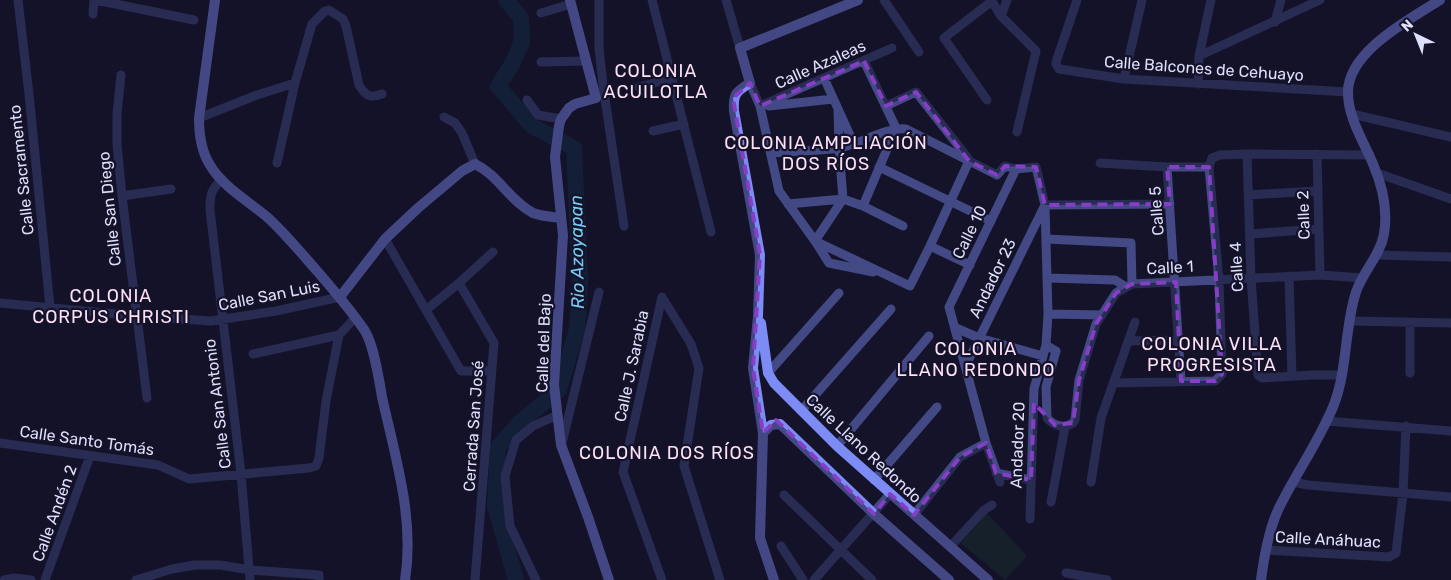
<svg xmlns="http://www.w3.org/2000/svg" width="1451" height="580" font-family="Rubik,sans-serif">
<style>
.green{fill:#17322d}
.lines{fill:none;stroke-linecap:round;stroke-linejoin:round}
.river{stroke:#122e48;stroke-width:16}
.street{stroke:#424984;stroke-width:9}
.secondary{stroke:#7d8bf4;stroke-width:10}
.marked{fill:none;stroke:#853ec5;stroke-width:4;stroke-dasharray:10 6;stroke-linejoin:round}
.labels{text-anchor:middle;stroke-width:4.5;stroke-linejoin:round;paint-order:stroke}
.street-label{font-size:16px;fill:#dedffc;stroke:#141329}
.neighbourhood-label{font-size:18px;letter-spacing:1px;fill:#fce0f6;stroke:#141329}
.water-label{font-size:18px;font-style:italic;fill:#75cbf3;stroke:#141329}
</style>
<rect width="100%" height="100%" fill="#141329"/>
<!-- green -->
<path class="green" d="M987,513L1027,556L1005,580L961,543Z"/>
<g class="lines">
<!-- river -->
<path class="river" d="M506,0L521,18L522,42L512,64L498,86L532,126L574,148L580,282L577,329L559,390L519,423L498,447L495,506L516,580"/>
<!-- street -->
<path class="street" d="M18,0L29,94L50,307
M96,0L194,20
M599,0V48L603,85L624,226
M652,0L711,232
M726,0L740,48
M884,0L919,52
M991,0L1001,16L1036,51L1017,132
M1077,0L1056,62V64L1059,69L1124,79L1348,92
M541,13L571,4
M93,14L94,0
M1001,16L1007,0
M1275,22L1281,0
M1199,56L1320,0
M864,61L896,128
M541,62L586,61
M121,75L117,114V144L122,196L147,398
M824,78L854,144
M1124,79L1142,0
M750,83L760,106L779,191L815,241L910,286L930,246L969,161
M1198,84L1199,56L1211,0
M639,87L673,78
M527,100L538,115L561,119
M987,100L944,38L992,1
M760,106L892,48
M769,106L833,99
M886,106L916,92L968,158
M838,110L839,148L843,199L815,241L829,263L873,272
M1352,114L1451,137
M444,117L455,123L462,133L475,164
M199,118L257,95L295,83
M653,131L684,124
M772,153C794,151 817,151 839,148C861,144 885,127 906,129L997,175L1005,166L1016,169L1036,167L1045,205L1048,314L1046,345L1034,389L1030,519
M1247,154L1251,278L1258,375L1262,378L1313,375H1341
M1317,154L1320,275
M277,163L295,83L312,24L325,11L329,10L343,19L346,26L359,85C365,95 370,99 382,94
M1100,163L1167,167H1209
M879,167L991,221
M1167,167L1181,381
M1377,173L1451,199
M222,179C211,190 210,194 210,210L241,474L250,580
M1248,195L1316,191
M122,196L171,189
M788,204L843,199L863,206L896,128
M1045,205L1170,204
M863,206L903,226
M1250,234L1318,229
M385,239L461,371H492
M1046,239L1131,243L1132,284
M930,246L970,265
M1377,255L1451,257
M1289,276L1292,376
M1047,278L1115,280L1126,287
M459,283L494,343L475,580
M662,297L691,344L699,368L684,466L720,580
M662,297L623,472L662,580
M0,303L137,316L211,321L276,311L340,297
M426,310L459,283L493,252
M1048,314L1102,315
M1349,321L1451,323
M1410,323V373
M956,328L979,338L1043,356
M1129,341L1179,340
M1046,345L1056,351L1046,387L1047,418C1054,426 1064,429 1073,423L1075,420L1079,380L1096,324L1116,293L1132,284L1320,275L1363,278
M253,354L339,335
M966,365L1044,207
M768,373L839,293
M1113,383L1215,381L1222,374L1219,280L1209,167L1212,158L1220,155L1247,154L1370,155
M801,411L891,309
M1326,421L1451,431
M0,443L158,465L189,479L309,468L316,466L319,458L326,401L339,335L355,318
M562,443L599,292
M837,446L929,336
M996,473L1031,480
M874,480L937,407
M1000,482L986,443L949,307L1016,169
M1091,482L1101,418L1135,322
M1293,482L1308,485L1451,497
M784,495L872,580
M1051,502L1065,427
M914,515L960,457L986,443
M781,546L803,580
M950,547L984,510L992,505
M1266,550L1389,557L1396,553L1403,493L1406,426
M1066,573L1107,580
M4,580L14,578L31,580
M45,580L90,456
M136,580L172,569L195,565H220L250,570L319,575V580
M536,580L510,526L505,476L516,440L533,426L558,415
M814,580L890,494"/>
<!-- secondary -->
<path class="secondary" d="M215,0L199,118C199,135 201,151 210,165C222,186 248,201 266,216C285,233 301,253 318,272C334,291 351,310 365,331C374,346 379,379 382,397C395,456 415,519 405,580
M570,0L596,98L575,104L569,108L561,119L559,126L555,157L563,235L554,385L561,445L588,517L609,580
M340,297L385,239L418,208L462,171L475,164C498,175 510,201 533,213C541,216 552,217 560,218
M761,323L768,373L774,383L837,446L988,580
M763,433L771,425L780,424L874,514L949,580
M774,580L760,538L763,433L753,368L758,316L760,255L734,111C733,95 735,92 750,83L740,48L858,0
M1261,580C1264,557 1268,532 1278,510C1295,475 1318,443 1333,407C1348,370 1344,329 1356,292C1363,271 1380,256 1384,234C1388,210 1383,187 1373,164C1364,142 1348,118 1348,93C1347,52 1410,19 1440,0"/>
</g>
<!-- marked area -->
<path d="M0 0H1451V580H0ZM864,61L886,106L916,92L969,161L997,175L1005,166L1036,167L1045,205L1170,204L1167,167H1209L1222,374L1215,381H1181L1176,282L1132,284L1116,293L1096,324L1079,380L1073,423L1055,425L1034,403L1031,480L996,473L986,443L960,457L914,515L890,494L874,514L776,420L763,433L753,368L760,255L733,98L750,83L760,106Z" fill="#141329" fill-opacity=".55" fill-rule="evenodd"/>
<path class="marked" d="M864,61L886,106L916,92L969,161L997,175L1005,166L1036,167L1045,205L1170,204L1167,167H1209L1222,374L1215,381H1181L1176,282L1132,284L1116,293L1096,324L1079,380L1073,423L1055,425L1034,403L1031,480L996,473L986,443L960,457L914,515L890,494L874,514L776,420L763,433L753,368L760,255L733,98L750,83L760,106Z"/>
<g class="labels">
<!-- street labels -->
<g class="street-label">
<text transform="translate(820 64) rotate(-24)" y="6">Calle Azaleas</text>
<text transform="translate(1204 68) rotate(4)" y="6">Calle Balcones de Cehuayo</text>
<text transform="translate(21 170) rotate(-96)" y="6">Calle Sacramento</text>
<text transform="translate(109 209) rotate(-96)" y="6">Calle San Diego</text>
<text transform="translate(1156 211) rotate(-94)" y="6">Calle 5</text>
<text transform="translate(1303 215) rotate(-92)" y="6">Calle 2</text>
<text transform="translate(969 232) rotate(-64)" y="6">Calle 10</text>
<text transform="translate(1170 267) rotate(-3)" y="6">Calle 1</text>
<text transform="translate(1236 267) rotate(-93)" y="6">Calle 4</text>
<text transform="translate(992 278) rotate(-64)" y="6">Andador 23</text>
<text transform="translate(269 295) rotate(-11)" y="6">Calle San Luis</text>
<text transform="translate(543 343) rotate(-88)" y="6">Calle del Bajo</text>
<text transform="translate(631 366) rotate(-78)" y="6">Calle J. Sarabia</text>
<text transform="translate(217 404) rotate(-97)" y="6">Calle San Antonio</text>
<text transform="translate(473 426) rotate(-86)" y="6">Cerrada San José</text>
<text transform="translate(87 440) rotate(8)" y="6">Calle Santo Tomás</text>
<text transform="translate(1017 445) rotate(-88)" y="6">Andador 20</text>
<text transform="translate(864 448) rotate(43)" y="6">Calle Llano Redondo</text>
<text transform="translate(54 513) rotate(-70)" y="6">Calle Andén 2</text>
<text transform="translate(1328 539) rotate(3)" y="6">Calle Anáhuac</text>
</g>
<!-- neighbourhood labels -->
<g class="neighbourhood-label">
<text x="656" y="77">COLONIA<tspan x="656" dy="21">ACUILOTLA</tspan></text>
<text x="826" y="149">COLONIA AMPLIACIÓN<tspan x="826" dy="21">DOS RÍOS</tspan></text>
<text x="111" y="302">COLONIA<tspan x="111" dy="21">CORPUS CHRISTI</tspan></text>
<text x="1212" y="350">COLONIA VILLA<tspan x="1212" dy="21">PROGRESISTA</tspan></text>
<text x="976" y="355">COLONIA<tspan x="976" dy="21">LLANO REDONDO</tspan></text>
<text x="667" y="459">COLONIA DOS RÍOS</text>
</g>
<!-- water labels -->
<g class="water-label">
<text transform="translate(577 252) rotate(-91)" y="6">Rio Azoyapan</text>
</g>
</g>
<!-- north arrow -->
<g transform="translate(1416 35) rotate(317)" stroke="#141329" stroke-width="4" paint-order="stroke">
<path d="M0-4L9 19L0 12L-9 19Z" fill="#dedffc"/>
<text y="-8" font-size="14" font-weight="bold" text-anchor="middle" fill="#dedffc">N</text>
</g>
</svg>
